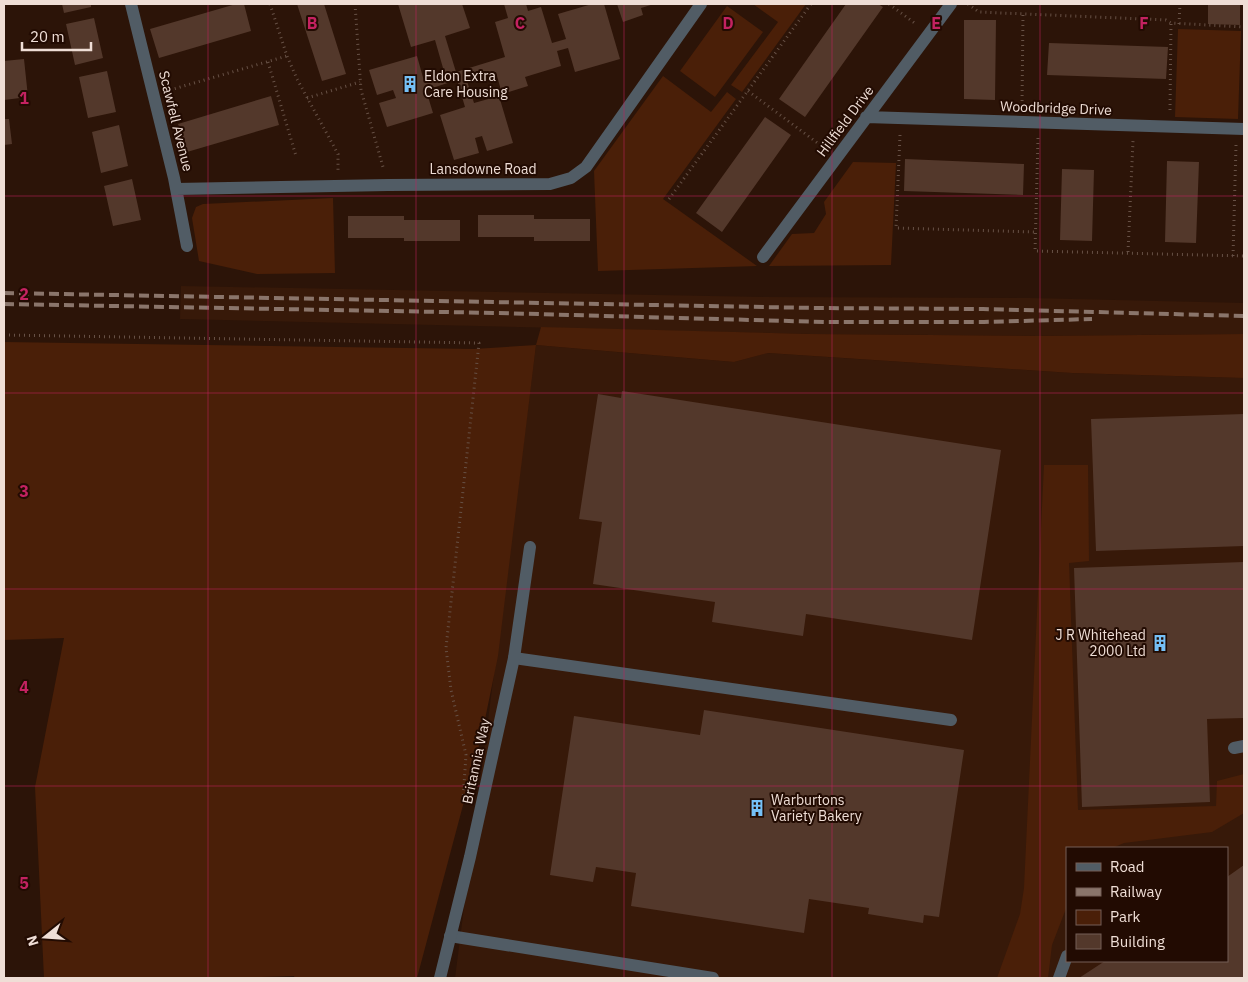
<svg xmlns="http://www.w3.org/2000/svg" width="1248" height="982" font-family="'IBM Plex Sans',sans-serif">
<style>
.built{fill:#371909;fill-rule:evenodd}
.green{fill:#4a1f08}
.building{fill:#53382b}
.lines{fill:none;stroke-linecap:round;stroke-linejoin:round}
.path{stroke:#675146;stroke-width:3;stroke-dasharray:1 4;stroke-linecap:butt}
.service{stroke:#515c65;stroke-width:12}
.minor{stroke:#515c65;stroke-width:12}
.rail{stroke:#8a756b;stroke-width:4;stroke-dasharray:10 5;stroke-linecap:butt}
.grid{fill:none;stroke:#c42261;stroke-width:1;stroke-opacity:0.55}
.labels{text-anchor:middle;stroke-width:4;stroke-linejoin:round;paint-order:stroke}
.poi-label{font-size:14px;fill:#efded6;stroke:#220b02;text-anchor:start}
.street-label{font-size:14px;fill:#efded6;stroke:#220b02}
.grid-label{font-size:16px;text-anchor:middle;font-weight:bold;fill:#c42261;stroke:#220b02;stroke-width:4;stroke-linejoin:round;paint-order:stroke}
</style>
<rect width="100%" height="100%" fill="#2c1408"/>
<!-- built -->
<path class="built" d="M181,286L768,297L1030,298L1244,303V334L1038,336L810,334L180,319Z
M536,345L734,362L767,353L1072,373L1244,378V978H455ZM1067,848H1227V961H1067Z"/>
<!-- green -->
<path class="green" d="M753,4H806L742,92L731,85L778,22Z
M727,6L763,32L715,97L680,71Z
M1178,29L1241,31L1238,119L1175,117Z
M663,76L711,112L727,92L736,99L663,199L757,266L598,271L594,171Z
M853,162L896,163L891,265L769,266L792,234L814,233L826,214L824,202Z
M333,198L335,273L257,274L199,261L192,218L196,207L203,204Z
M541,327L810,334L1038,336L1244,334V378L1072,373L768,353L734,362L536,345L498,656L482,734L417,978H295L294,976L226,978H44L35,787L64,638L4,640V342L474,349L536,345Z
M1044,465H1088L1089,561L1069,563L1078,810L1216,806L1217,781L1244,774V813L1212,832L1124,843L1112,848H1067V906L1052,945L1048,978H997L1020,914L1024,888Z"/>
<!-- building -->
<path class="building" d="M62,4H91V7L64,13Z
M236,4H244L251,31L159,58L150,29Z
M297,4H324L346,74L322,81Z
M398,4H427L428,5L433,4H462L470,28L445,36L456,72L505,57L495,22L508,18L504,4H526L528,11L541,7L552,43L566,39L558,14L592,4H604L620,59L575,72L568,48L557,51L561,66L525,77L528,86L502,94L496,72L467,81L474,103L499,96L513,143L487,151L482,136L475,138L479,153L454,160L440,115L465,107L457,80L426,90L433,113L387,127L379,103L396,98L393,90L377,95L369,70L417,56L424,81L445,75L435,40L411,47Z
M617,4H654L641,8L643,15L623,22Z
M846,4H878L883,7L805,117L779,99Z
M1208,4H1240V25L1208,24Z
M94,18L103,58L75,65L66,24Z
M964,20H996L995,100L964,99Z
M1049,43L1168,47L1166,79L1047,75Z
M24,59L28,97L4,100V61Z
M107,71L116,112L88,118L79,77Z
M271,96L279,125L187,152L178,124Z
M765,117L791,135L722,232L696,213Z
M4,119H9L12,144L4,145Z
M119,125L128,166L101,173L92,132Z
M905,159L1024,164L1023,195L904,191Z
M1167,161L1199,162L1196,243L1165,242Z
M1062,169L1094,170L1092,241L1060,240Z
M132,179L141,220L113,226L104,186Z
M478,215H534V219H590V241H534V237H478Z
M348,216H404V220H460V241H404V238H348Z
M622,391L1001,450L972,640L806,614L803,636L712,622L715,602L593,584L602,522L579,519L598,394L621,398Z
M1244,414V546L1096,551L1091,419Z
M1244,562V718L1207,719L1210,802L1082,807L1074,568Z
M704,710L964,750L939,917L924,915L923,923L868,914L869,908L809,899L804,933L631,906L636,873L596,867L593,882L550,875L574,716L700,735Z
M1244,865V978H1079L1105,961H1227V877Z"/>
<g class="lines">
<!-- path -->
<path class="path" d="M270,4L287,56L297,79L338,154V170
M355,4L361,90L383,167
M889,4L916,24
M968,4L979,12L1166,20L1171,23L1244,27
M1179,24L1180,4
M268,62L296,156
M170,90L287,56
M748,91L823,147
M307,98L360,82
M1022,106L1023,14
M1170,110L1171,23
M900,135L896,228L1035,232
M1038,138L1035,251L1244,256
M669,199L811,4
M1128,252L1133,141
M1233,256L1236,145
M4,335L479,343L446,648L451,690L466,755L463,800"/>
<!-- service -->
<path class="service" d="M514,658L951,720
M1234,748L1244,746
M450,936L713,978
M1059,978L1067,956"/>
<!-- minor -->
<path class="minor" d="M131,4L174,178L187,246
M866,117L1244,129
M176,189L388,185L550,184L571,178L586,167L701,4
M763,257L951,4
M440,978L470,857L514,658L530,547"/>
<!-- rail -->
<path class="rail" d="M4,293L816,308L983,309L1244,316
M4,304L499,313L825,322H984L1092,319"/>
</g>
<!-- grid -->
<path class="grid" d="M208,4V978M416,4V978M624,4V978M832,4V978M1040,4V978M4,196H1244M4,393H1244M4,589H1244M4,786H1244"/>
<!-- icons -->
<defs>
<g id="building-bare" transform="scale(1.35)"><path d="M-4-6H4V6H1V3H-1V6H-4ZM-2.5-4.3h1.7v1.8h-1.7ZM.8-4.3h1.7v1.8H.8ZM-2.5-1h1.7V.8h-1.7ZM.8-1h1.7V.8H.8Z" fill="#75c0f6" stroke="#220b02" stroke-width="2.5" paint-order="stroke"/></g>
</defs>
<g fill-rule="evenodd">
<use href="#building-bare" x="410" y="84"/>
<use href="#building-bare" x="1160" y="643"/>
<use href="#building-bare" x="757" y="808"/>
</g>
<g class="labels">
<!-- poi labels -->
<g class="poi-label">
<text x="424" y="81">Eldon Extra<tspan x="424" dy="16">Care Housing</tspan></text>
<text x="1146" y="640" text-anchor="end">J R Whitehead<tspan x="1146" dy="16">2000 Ltd</tspan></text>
<text x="771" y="805">Warburtons<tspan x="771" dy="16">Variety Bakery</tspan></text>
</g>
<!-- street labels -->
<g class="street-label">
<text transform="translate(1056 108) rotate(2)" y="5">Woodbridge Drive</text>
<text transform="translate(176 121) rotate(76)" y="5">Scawfell Avenue</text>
<text transform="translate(845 121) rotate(-53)" y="5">Hillfield Drive</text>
<text x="483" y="174">Lansdowne Road</text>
<text transform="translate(476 761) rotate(-78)" y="5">Britannia Way</text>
</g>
</g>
<g class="grid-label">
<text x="312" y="29">B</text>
<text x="520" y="29">C</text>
<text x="728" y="29">D</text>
<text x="936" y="29">E</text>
<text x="1144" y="29">F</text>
<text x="24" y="104">1</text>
<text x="24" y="300">2</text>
<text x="24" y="497">3</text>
<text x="24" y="693">4</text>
<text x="24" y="889">5</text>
</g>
<!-- border -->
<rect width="1248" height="982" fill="none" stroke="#efded6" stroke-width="10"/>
<!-- legend -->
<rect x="1066" y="847" width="162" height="115" fill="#220b02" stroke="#745f57"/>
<rect x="1076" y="863" width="25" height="8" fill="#515c65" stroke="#745f57"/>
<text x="1110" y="872" font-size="15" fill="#efded6">Road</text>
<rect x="1076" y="888" width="25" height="8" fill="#8a756b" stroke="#745f57"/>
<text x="1110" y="897" font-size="15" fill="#efded6">Railway</text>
<rect x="1076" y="910" width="25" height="15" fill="#4a1f08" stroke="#745f57"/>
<text x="1110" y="922" font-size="15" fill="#efded6">Park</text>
<rect x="1076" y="934" width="25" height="15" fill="#53382b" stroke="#745f57"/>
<text x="1110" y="947" font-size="15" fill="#efded6">Building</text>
<!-- north arrow -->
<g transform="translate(45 937) rotate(253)" stroke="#220b02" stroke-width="4" paint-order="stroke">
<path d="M0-4L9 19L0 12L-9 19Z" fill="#efded6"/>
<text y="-8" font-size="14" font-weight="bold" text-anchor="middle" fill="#efded6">N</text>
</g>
<!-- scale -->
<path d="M22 42v8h69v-8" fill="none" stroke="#efded6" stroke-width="2.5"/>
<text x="30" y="42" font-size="15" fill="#efded6" stroke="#220b02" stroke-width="4" paint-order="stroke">20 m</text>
</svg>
